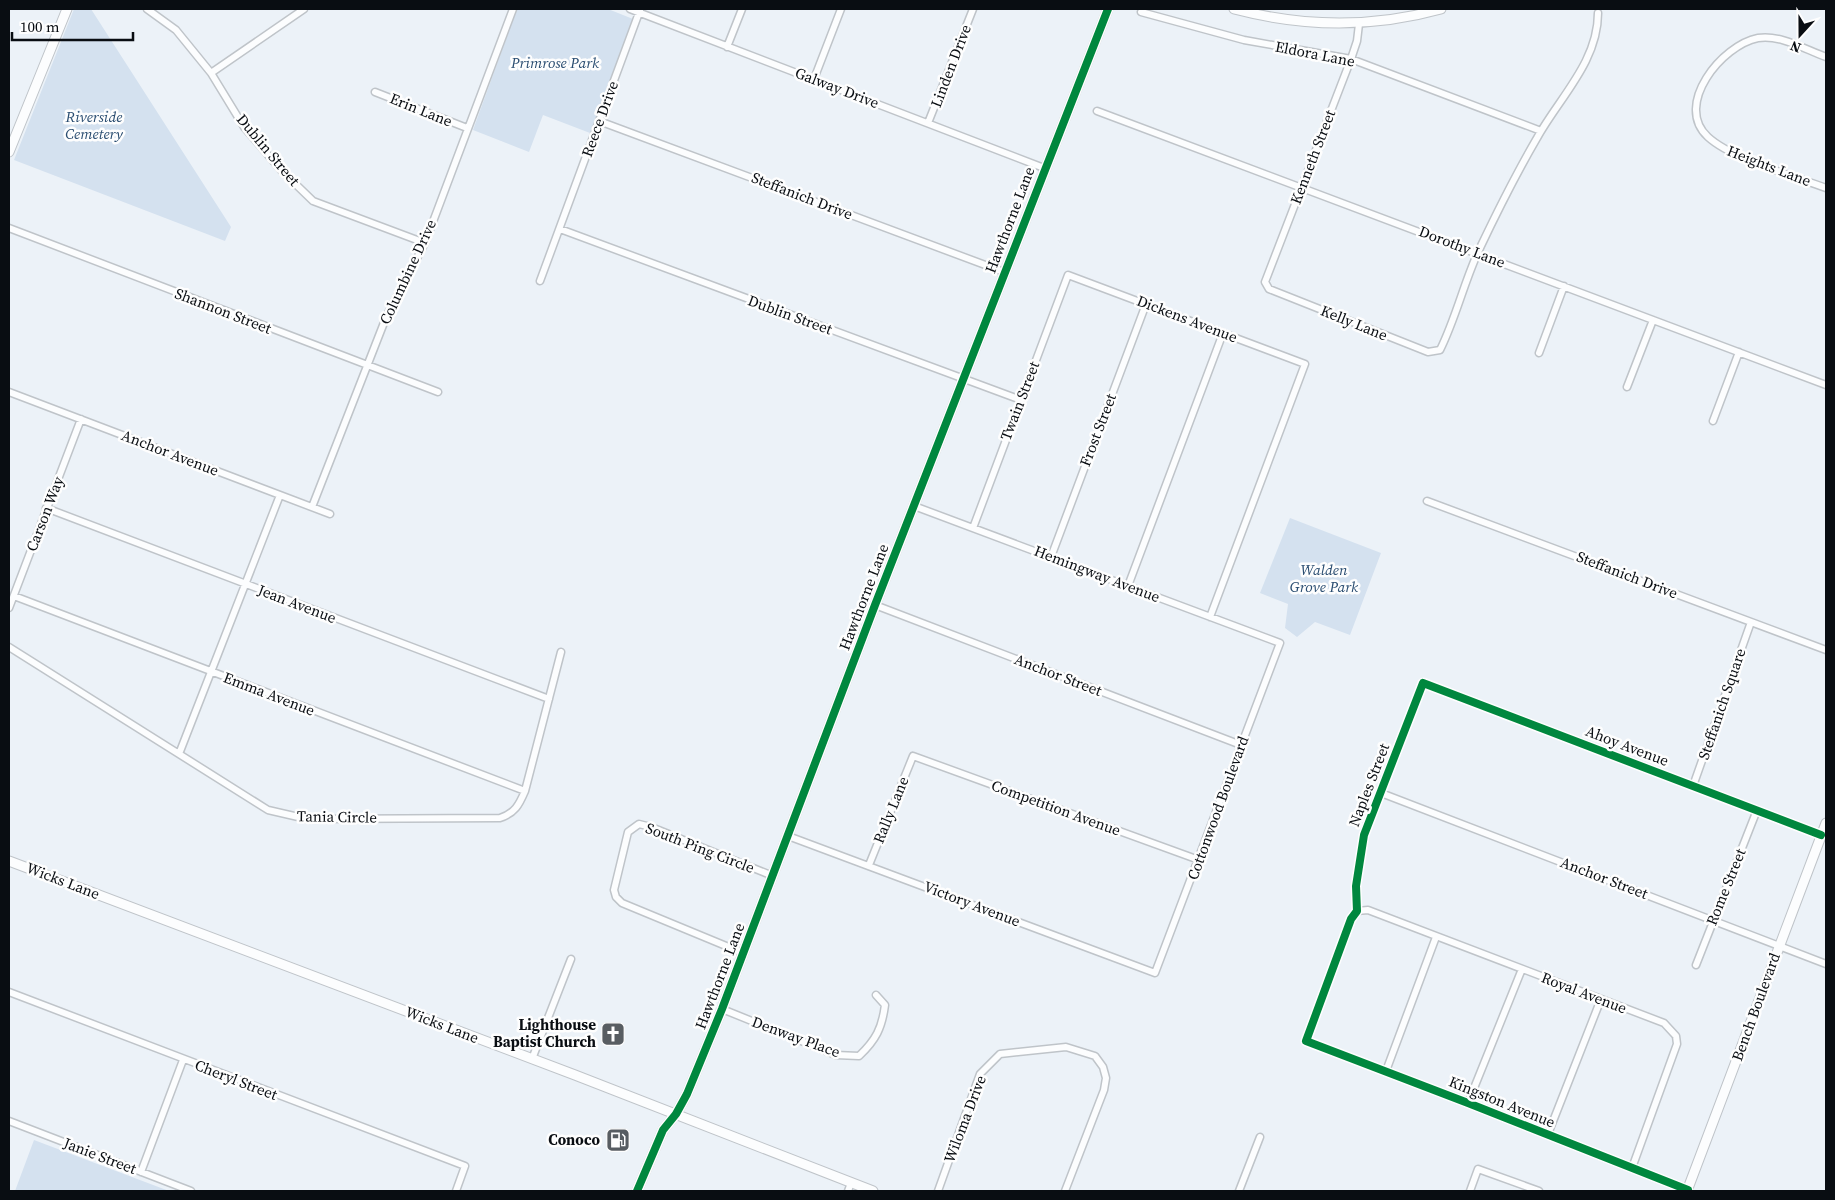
<svg xmlns="http://www.w3.org/2000/svg" width="1835" height="1200" font-family="'Source Serif 4',serif">
<style>
.green{fill:#d4e1ef}
.lines{fill:none;stroke-linecap:round;stroke-linejoin:round}
.street-casing{stroke:#bfc4c9;stroke-width:9}
.secondary-casing{stroke:#bfc4c9;stroke-width:11}
.street{stroke:#fcfdfe;stroke-width:6}
.secondary{stroke:#fcfdfe;stroke-width:9}
.cycleway-casing{stroke:#fefefe;stroke-width:11}
.cycleway{stroke:#00873e;stroke-width:8}
.labels{text-anchor:middle;stroke-width:5;stroke-linejoin:round;paint-order:stroke}
.street-label{font-size:15px;fill:#090d12;stroke:#fefefe}
.park-label{font-size:15px;font-style:italic;fill:#294c70;stroke:#fefefe}
.poi-label{font-size:15px;font-weight:bold;fill:#090d12;stroke:#fefefe;text-anchor:end}
</style>
<rect width="100%" height="100%" fill="#ecf2f8"/>
<!-- green -->
<path class="green" d="M74,9H91L231,227L225,241L14,160Z
M517,9H608L633,19L590,133L543,115L529,152L473,130Z
M1290,518L1381,553L1350,635L1315,622L1297,637L1285,628L1288,604L1260,593Z
M34,1140L169,1191H15Z"/>
<g class="lines">
<!-- street casing -->
<g class="street-casing">
<path id="street" d="M147,9L176,30L211,73L244,127L281,170L313,201L425,243
M630,9L1044,168
M1141,12L1244,40L1351,59L1541,131
M1359,24L1357,41L1351,59L1265,282L1269,289L1428,352L1440,350C1456,318 1464,282 1479,250C1497,212 1516,174 1537,138C1559,98 1598,62 1598,13
M727,47L742,9
M1826,57C1806,50 1780,34 1758,38C1722,45 1673,105 1708,137C1732,159 1794,176 1826,188
M211,73L304,9
M814,79L841,9
M375,92L467,128
M1097,111L1826,385
M599,121L1004,272
M928,123L973,9
M9,228L438,392
M560,229L1021,400
M540,281L640,10
M1539,353L1564,286
M1627,387L1653,320
M9,392L330,514
M1713,421L1739,352
M1427,501L1826,650
M312,507L387,315L425,243L513,9
M46,508L549,699
M973,528L1068,275L1305,364L1210,617
M1051,557L1146,304
M1128,586L1223,333
M14,596L525,791
M875,605L1241,745
M9,608L81,419
M9,647L268,810L307,819L500,818C515,813 519,805 525,791L561,652
M179,754L280,495
M1693,786L1751,622
M1381,793L1826,964
M788,836L1155,973L1280,643L914,506
M869,865L913,756L1199,860
M1357,911L1368,910L1664,1023L1676,1036L1677,1044L1632,1168
M743,953L622,903L616,897L614,890L628,832L639,824L651,827L773,876
M1696,965L1757,810
M9,992L465,1166L456,1191
M722,1009L836,1055L859,1056C876,1040 882,1028 885,1005L876,995
M532,1059L571,959
M1386,1071L1436,937
M1468,1103L1522,969
M9,1121L191,1191
M1548,1134L1601,999
M141,1172L183,1060
M1688,1190L1468,1103L1306,1041L1351,919L1357,911L1356,886L1364,835L1423,683L1821,835
M848,1191L851,1183
M938,1191L980,1074L1000,1054L1066,1047L1095,1056L1103,1067L1106,1078L1104,1090L1065,1191
M1239,1191L1260,1137
M1470,1191L1478,1169L1539,1191"/>
</g>
<!-- secondary casing -->
<g class="secondary-casing">
<path id="secondary" d="M1234,9C1303,27 1373,28 1441,9
M9,152L67,9
M9,861L575,1075L873,1191
M637,1191L663,1130L676,1114L687,1094L722,1009L875,605L1108,9
M1687,1191L1826,823"/>
</g>
<!-- street -->
<use href="#street" class="street"/>
<!-- secondary -->
<use href="#secondary" class="secondary"/>
<!-- cycleway casing -->
<g class="cycleway-casing">
<path id="cycleway" d="M1688,1190L1468,1103L1306,1041L1351,919L1357,911L1356,886L1364,835L1423,683L1821,835
M637,1191L663,1130L676,1114L687,1094L722,1009L875,605L1108,9"/>
</g>
<!-- cycleway -->
<use href="#cycleway" class="cycleway"/>
</g>
<!-- icons -->
<defs>
<g id="church-square" transform="scale(1.25)"><rect x="-9" y="-9" width="18" height="18" rx="4" fill="#585d62" stroke="#fefefe"/><path d="M-1.2-6h2.4v3.5h3.3v2.4h-3.3V6h-2.4V-.1h-3.3v-2.4h3.3Z" fill="#fff"/></g>
<g id="fuel-square" transform="scale(1.25)"><rect x="-9" y="-9" width="18" height="18" rx="4" fill="#585d62" stroke="#fefefe"/><path d="M-5.5-6h7V0h2V4h1.3V-2.5L3-4.5l.8-.8L6-3V5H2.5V1h-1V6h-7ZM-4.2-4.7v3.2H.2V-4.7Z" fill="#fff"/></g>
</defs>
<g fill-rule="evenodd">
<use href="#church-square" x="613" y="1034"/>
<use href="#fuel-square" x="618" y="1140"/>
</g>
<g class="labels">
<!-- street labels -->
<g class="street-label">
<text transform="translate(1315 54) rotate(11)" y="5">Eldora Lane</text>
<text transform="translate(951 66) rotate(-69)" y="5">Linden Drive</text>
<text transform="translate(837 88) rotate(21)" y="5">Galway Drive</text>
<text transform="translate(421 110) rotate(22)" y="5">Erin Lane</text>
<text transform="translate(600 119) rotate(-70)" y="5">Reece Drive</text>
<text transform="translate(268 150) rotate(50)" y="5">Dublin Street</text>
<text transform="translate(1313 157) rotate(-69)" y="5">Kenneth Street</text>
<text transform="translate(1769 166) rotate(21)" y="5">Heights Lane</text>
<text transform="translate(802 196) rotate(21)" y="5">Steffanich Drive</text>
<text transform="translate(1010 220) rotate(-69)" y="5">Hawthorne Lane</text>
<text transform="translate(1462 247) rotate(21)" y="5">Dorothy Lane</text>
<text transform="translate(408 272) rotate(-65)" y="5">Columbine Drive</text>
<text transform="translate(223 311) rotate(21)" y="5">Shannon Street</text>
<text transform="translate(790 315) rotate(20)" y="5">Dublin Street</text>
<text transform="translate(1187 319) rotate(21)" y="5">Dickens Avenue</text>
<text transform="translate(1354 323) rotate(22)" y="5">Kelly Lane</text>
<text transform="translate(1020 401) rotate(-69)" y="5">Twain Street</text>
<text transform="translate(1098 430) rotate(-69)" y="5">Frost Street</text>
<text transform="translate(170 453) rotate(21)" y="5">Anchor Avenue</text>
<text transform="translate(45 514) rotate(-69)" y="5">Carson Way</text>
<text transform="translate(1097 574) rotate(21)" y="5">Hemingway Avenue</text>
<text transform="translate(1627 575) rotate(21)" y="5">Steffanich Drive</text>
<text transform="translate(864 597) rotate(-69)" y="5">Hawthorne Lane</text>
<text transform="translate(297 604) rotate(21)" y="5">Jean Avenue</text>
<text transform="translate(1058 675) rotate(21)" y="5">Anchor Street</text>
<text transform="translate(269 694) rotate(21)" y="5">Emma Avenue</text>
<text transform="translate(1722 704) rotate(-71)" y="5">Steffanich Square</text>
<text transform="translate(1627 746) rotate(21)" y="5">Ahoy Avenue</text>
<text transform="translate(1369 785) rotate(-69)" y="5">Naples Street</text>
<text transform="translate(1056 808) rotate(20)" y="5">Competition Avenue</text>
<text transform="translate(1218 808) rotate(-70)" y="5">Cottonwood Boulevard</text>
<text transform="translate(891 810) rotate(-68)" y="5">Rally Lane</text>
<text transform="translate(337 817) rotate(1)" y="5">Tania Circle</text>
<text transform="translate(700 848) rotate(21)" y="5">South Ping Circle</text>
<text transform="translate(1604 878) rotate(21)" y="5">Anchor Street</text>
<text transform="translate(63 881) rotate(21)" y="5">Wicks Lane</text>
<text transform="translate(1726 887) rotate(-68)" y="5">Rome Street</text>
<text transform="translate(972 904) rotate(21)" y="5">Victory Avenue</text>
<text transform="translate(720 976) rotate(-69)" y="5">Hawthorne Lane</text>
<text transform="translate(1584 993) rotate(21)" y="5">Royal Avenue</text>
<text transform="translate(1756 1007) rotate(-70)" y="5">Bench Boulevard</text>
<text transform="translate(442 1025) rotate(21)" y="5">Wicks Lane</text>
<text transform="translate(796 1037) rotate(20)" y="5">Denway Place</text>
<text transform="translate(236 1080) rotate(21)" y="5">Cheryl Street</text>
<text transform="translate(1502 1102) rotate(22)" y="5">Kingston Avenue</text>
<text transform="translate(965 1119) rotate(-69)" y="5">Wiloma Drive</text>
<text transform="translate(100 1156) rotate(21)" y="5">Janie Street</text>
</g>
<!-- park labels -->
<g class="park-label">
<text x="555" y="68">Primrose Park</text>
<text x="94" y="122">Riverside<tspan x="94" dy="17">Cemetery</tspan></text>
<text x="1324" y="575">Walden<tspan x="1324" dy="17">Grove Park</tspan></text>
</g>
<!-- poi labels -->
<g class="poi-label">
<text x="596" y="1030">Lighthouse<tspan x="596" dy="17">Baptist Church</tspan></text>
<text x="600" y="1145">Conoco</text>
</g>
</g>
<!-- border -->
<rect width="1835" height="1200" fill="none" stroke="#090d12" stroke-width="20"/>
<!-- north arrow -->
<g transform="translate(1800 35) rotate(201)" stroke="#fefefe" stroke-width="4" paint-order="stroke">
<path d="M0-4L9 19L0 12L-9 19Z" fill="#090d12"/>
<text y="-8" font-size="14" font-weight="bold" text-anchor="middle" fill="#090d12">N</text>
</g>
<!-- scale -->
<path d="M12 32v8h121v-8" fill="none" stroke="#090d12" stroke-width="2.5"/>
<text x="20" y="32" font-size="15" fill="#090d12" stroke="#fefefe" stroke-width="4" paint-order="stroke">100 m</text>
</svg>
